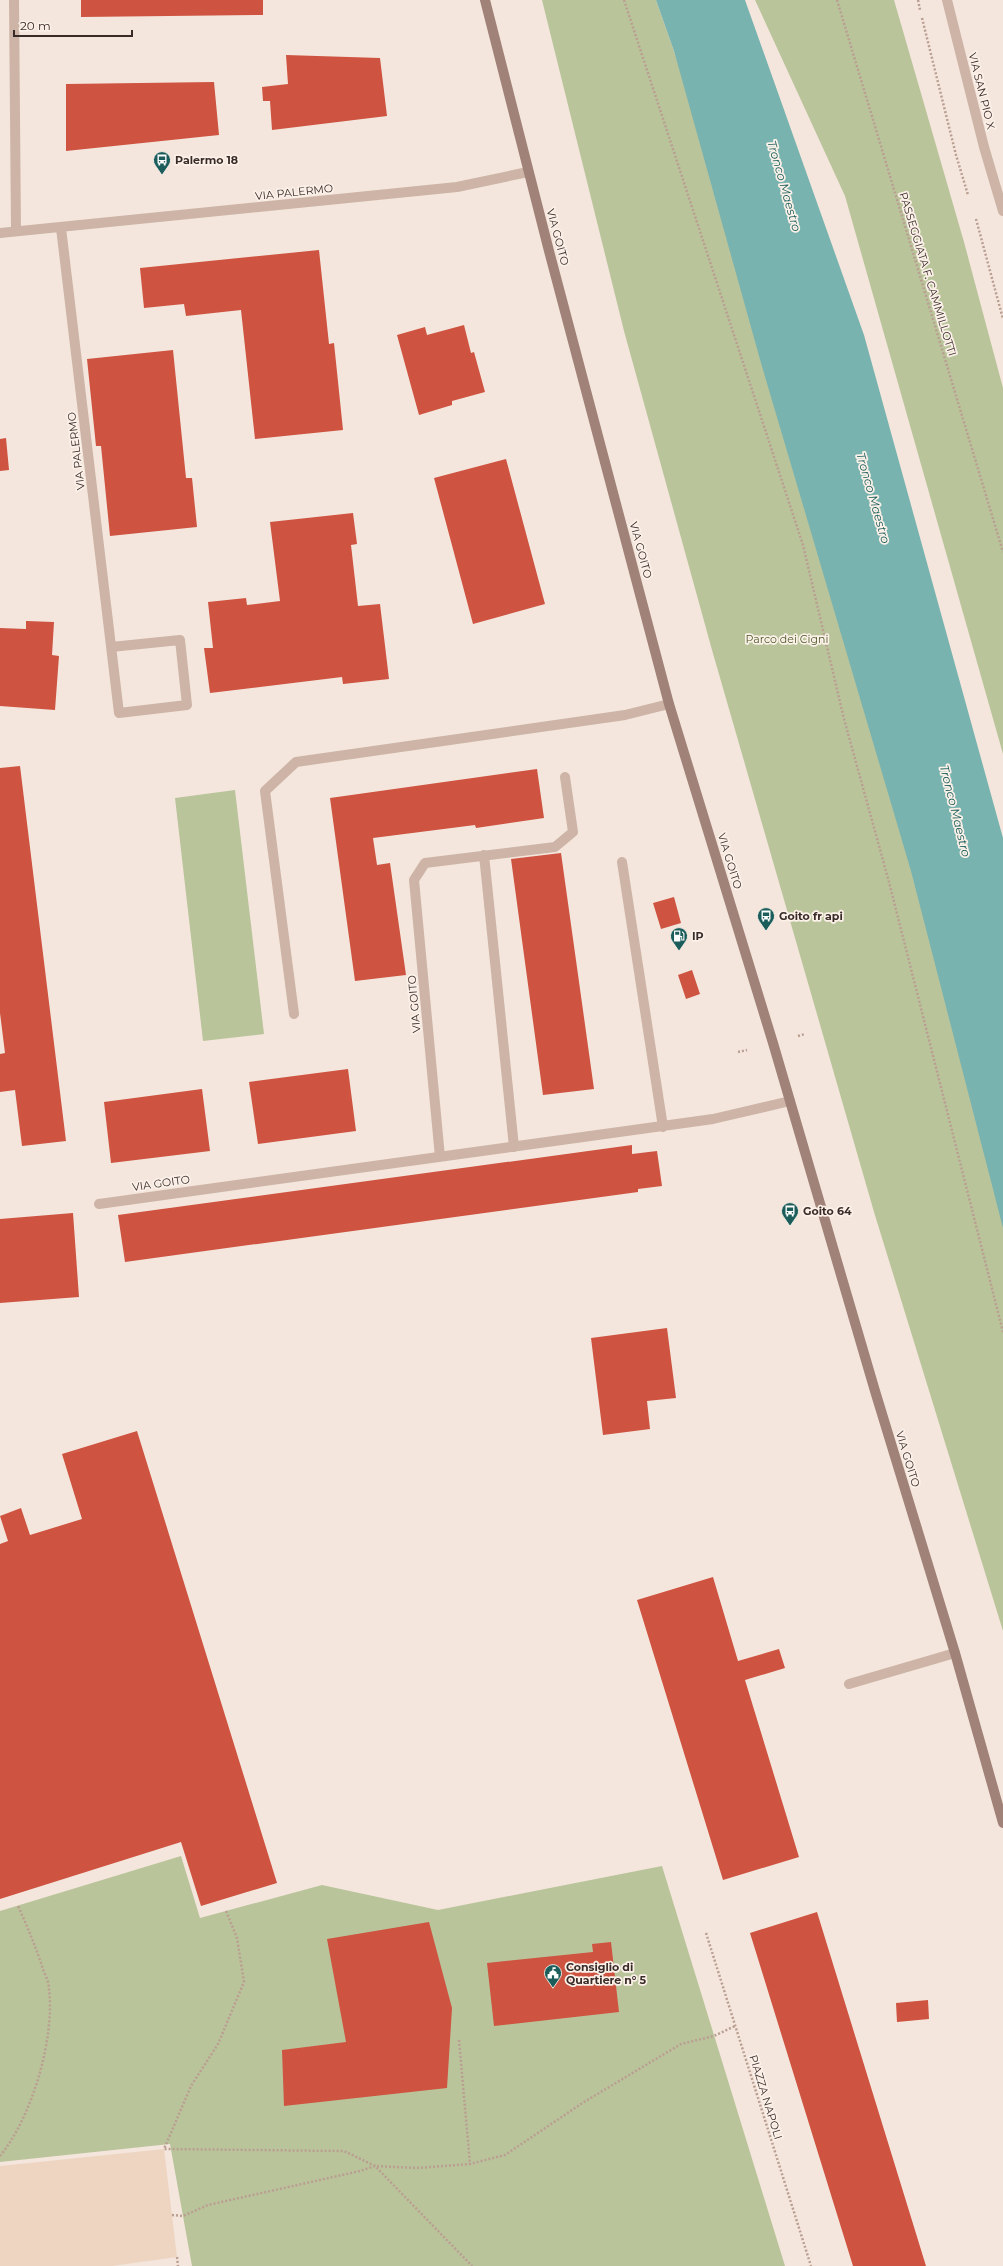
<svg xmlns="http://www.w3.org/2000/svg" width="1003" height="2266" font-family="Montserrat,sans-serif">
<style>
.green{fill:#bac49b}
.plaza{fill:#edd5c2}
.water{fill:#79b3af}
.building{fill:#ce5340}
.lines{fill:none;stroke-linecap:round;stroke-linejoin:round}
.path{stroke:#b99e91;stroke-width:2.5;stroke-dasharray:2 2;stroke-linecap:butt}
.lane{stroke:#cdb4a7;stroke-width:10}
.street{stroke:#cdb4a7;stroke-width:10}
.secondary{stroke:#a18278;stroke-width:10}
.labels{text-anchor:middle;stroke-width:3.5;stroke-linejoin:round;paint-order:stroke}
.street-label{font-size:11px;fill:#392b28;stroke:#fbf1e9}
.poi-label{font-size:11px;font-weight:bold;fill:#392b28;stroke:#fbf1e9;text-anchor:start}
.park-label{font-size:11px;fill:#4d592a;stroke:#fbf1e9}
.water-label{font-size:12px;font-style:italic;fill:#1a5d5a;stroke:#fbf1e9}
</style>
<rect width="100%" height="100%" fill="#f4e6dc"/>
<!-- green -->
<path class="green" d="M542,0H656L674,51L766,344L1003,1196V1631L874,1212L712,650L624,331Z
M755,0H894L964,242L1003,388V754L845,196Z
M235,790L264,1034L203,1041L175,798Z
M181,1856L200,1918L322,1885L438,1910L662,1866L785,2266H192L170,2144L0,2162V1911Z"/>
<!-- plaza -->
<path class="plaza" d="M164,2149L177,2257L112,2266H0V2166Z"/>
<!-- water -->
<path class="water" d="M656,0H745L864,335L1003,838V1228L911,871L761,363L674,51Z"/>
<!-- building -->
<path class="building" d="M81,0H263V15L81,17Z
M286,55L380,58L387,116L272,130L270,101H263L262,87L288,84Z
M214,82L219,135L66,151V84Z
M319,250L329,344L334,343L343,430L255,439L241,310L186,316L184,304L144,308L140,268Z
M464,325L471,353L474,352L485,392L452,401V405L419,415L397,335L425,327L427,335Z
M173,350L186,478H192L197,527L110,536L101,446H96L87,359Z
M6,438L9,470L0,471V439Z
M506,459L545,604L473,624L434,478Z
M353,513L357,544L351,545L358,606L380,604L389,679L343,684L342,677L210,693L204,648H213L208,602L246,598L247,605L280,601L270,522Z
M26,621L54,622L52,655L59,656L55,710L0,706V628L26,629Z
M20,766L66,1141L22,1146L15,1090L0,1092V1054L5,1053L0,1013V768Z
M537,769L544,818L476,828L475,825L373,838L377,865L390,863L406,975L355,981L330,798Z
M561,853L594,1089L543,1095L511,859Z
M674,897L681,923L661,929L653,903Z
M692,970L700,994L686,999L678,975Z
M348,1069L356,1131L258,1144L249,1082Z
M202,1089L210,1151L111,1163L104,1102Z
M632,1145V1154L657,1151L662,1186L638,1189V1192L125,1262L118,1215Z
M73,1213L79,1297L0,1303V1219Z
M667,1328L676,1398L647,1401L650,1429L603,1435L591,1338Z
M137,1431L277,1883L201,1906L181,1842L0,1899V1544L8,1541L0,1516L21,1508L30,1535L82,1519L62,1454Z
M713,1577L738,1661L779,1649L785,1668L745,1680L799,1857L723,1880L637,1600Z
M817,1912L926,2266H853L750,1933Z
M429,1922L452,2008L447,2088L284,2106L282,2050L346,2042L327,1939Z
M611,1942L619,2012L494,2026L487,1963L593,1952L592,1944Z
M928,2000L929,2019L897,2022L896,2003Z"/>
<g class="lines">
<!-- path -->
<path class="path" d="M624,0L803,545L844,719L889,882L1003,1332
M837,0L1003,552
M918,0L920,10
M922,18L956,155L968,195
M976,219L1003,319
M798,1036L805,1034
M738,1052L747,1050
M226,1911L237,1938L244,1982L218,2044L191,2086L164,2149L344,2151L375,2166L472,2266
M706,1933L811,2266
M459,2040L470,2164
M0,2156C32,2117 55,2039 49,1989C49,1981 44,1973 42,1966C35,1945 27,1926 18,1906
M172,2215L183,2216L208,2205L360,2171L375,2166L417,2168L470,2164L505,2155L584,2102L681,2044L714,2036L735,2026
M177,2257L178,2266"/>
<!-- lane -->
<path class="lane" d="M484,855L514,1147
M622,862L663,1127
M294,1014L265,791L296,762L625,715L669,704
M440,1157L414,880L425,863L555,847L573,832L565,777
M99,1204L713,1119L790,1101
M849,1684L955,1653"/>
<!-- street -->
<path class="street" d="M14,0L16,231
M947,0L984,147L1003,211
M61,228L119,713L187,705L180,640L111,647
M0,233L457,187L528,172"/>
<!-- secondary -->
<path class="secondary" d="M485,0L549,251L669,704L773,1043L875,1391L955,1653L1003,1823"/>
</g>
<!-- icons -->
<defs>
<g id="bus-pin" transform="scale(0.9)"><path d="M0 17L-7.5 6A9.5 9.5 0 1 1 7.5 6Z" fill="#1a5d5a" stroke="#fbf1e9"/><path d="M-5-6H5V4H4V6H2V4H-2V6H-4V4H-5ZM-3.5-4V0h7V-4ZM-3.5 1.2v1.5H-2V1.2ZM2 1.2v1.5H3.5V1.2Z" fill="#fff"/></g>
<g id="fuel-pin" transform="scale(0.9)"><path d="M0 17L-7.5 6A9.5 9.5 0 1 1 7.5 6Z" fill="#1a5d5a" stroke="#fbf1e9"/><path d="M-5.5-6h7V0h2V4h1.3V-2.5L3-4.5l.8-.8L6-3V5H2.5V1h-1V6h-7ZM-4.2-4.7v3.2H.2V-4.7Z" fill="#fff"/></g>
<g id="civic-pin" transform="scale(0.9)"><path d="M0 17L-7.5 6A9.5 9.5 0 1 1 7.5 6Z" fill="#1a5d5a" stroke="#fbf1e9"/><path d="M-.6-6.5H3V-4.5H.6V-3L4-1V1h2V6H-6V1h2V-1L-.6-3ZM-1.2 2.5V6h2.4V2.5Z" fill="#fff"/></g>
</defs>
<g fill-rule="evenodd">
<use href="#bus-pin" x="162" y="160"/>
<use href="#bus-pin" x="766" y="916"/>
<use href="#fuel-pin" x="679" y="936"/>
<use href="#bus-pin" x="790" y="1211"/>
<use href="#civic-pin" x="553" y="1973"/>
</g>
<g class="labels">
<!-- street labels -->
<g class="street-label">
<text transform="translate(982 91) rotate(76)" y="4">VIA SAN PIO X</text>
<text transform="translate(294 192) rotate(-6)" y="4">VIA PALERMO</text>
<text transform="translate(558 237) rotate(75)" y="4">VIA GOITO</text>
<text transform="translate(928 274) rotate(73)" y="4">PASSEGGIATA F. CAMMILLOTTI</text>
<text transform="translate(76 451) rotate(-97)" y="4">VIA PALERMO</text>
<text transform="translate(641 550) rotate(75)" y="4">VIA GOITO</text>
<text transform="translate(730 861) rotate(73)" y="4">VIA GOITO</text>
<text transform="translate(414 1004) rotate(-95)" y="4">VIA GOITO</text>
<text transform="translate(161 1183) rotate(-8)" y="4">VIA GOITO</text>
<text transform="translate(908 1459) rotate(73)" y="4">VIA GOITO</text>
<text transform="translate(766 2097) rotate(73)" y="4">PIAZZA NAPOLI</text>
</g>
<!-- poi labels -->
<g class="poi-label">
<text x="175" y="164">Palermo 18</text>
<text x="779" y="920">Goito fr api</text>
<text x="692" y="940">IP</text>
<text x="803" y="1215">Goito 64</text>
<text x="566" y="1971">Consiglio di<tspan x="566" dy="13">Quartiere n° 5</tspan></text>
</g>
<!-- park labels -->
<g class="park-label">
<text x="787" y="643">Parco dei Cigni</text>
</g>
<!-- water labels -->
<g class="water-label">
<text transform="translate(784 186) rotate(74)" y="4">Tronco Maestro</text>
<text transform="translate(873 498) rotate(74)" y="4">Tronco Maestro</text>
<text transform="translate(955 811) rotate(76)" y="4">Tronco Maestro</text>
</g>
</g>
<!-- scale -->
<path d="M14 30v6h118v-6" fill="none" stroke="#392b28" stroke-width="2"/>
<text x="20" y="30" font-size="12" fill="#392b28" stroke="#fbf1e9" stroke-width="3" paint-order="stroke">20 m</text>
</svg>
